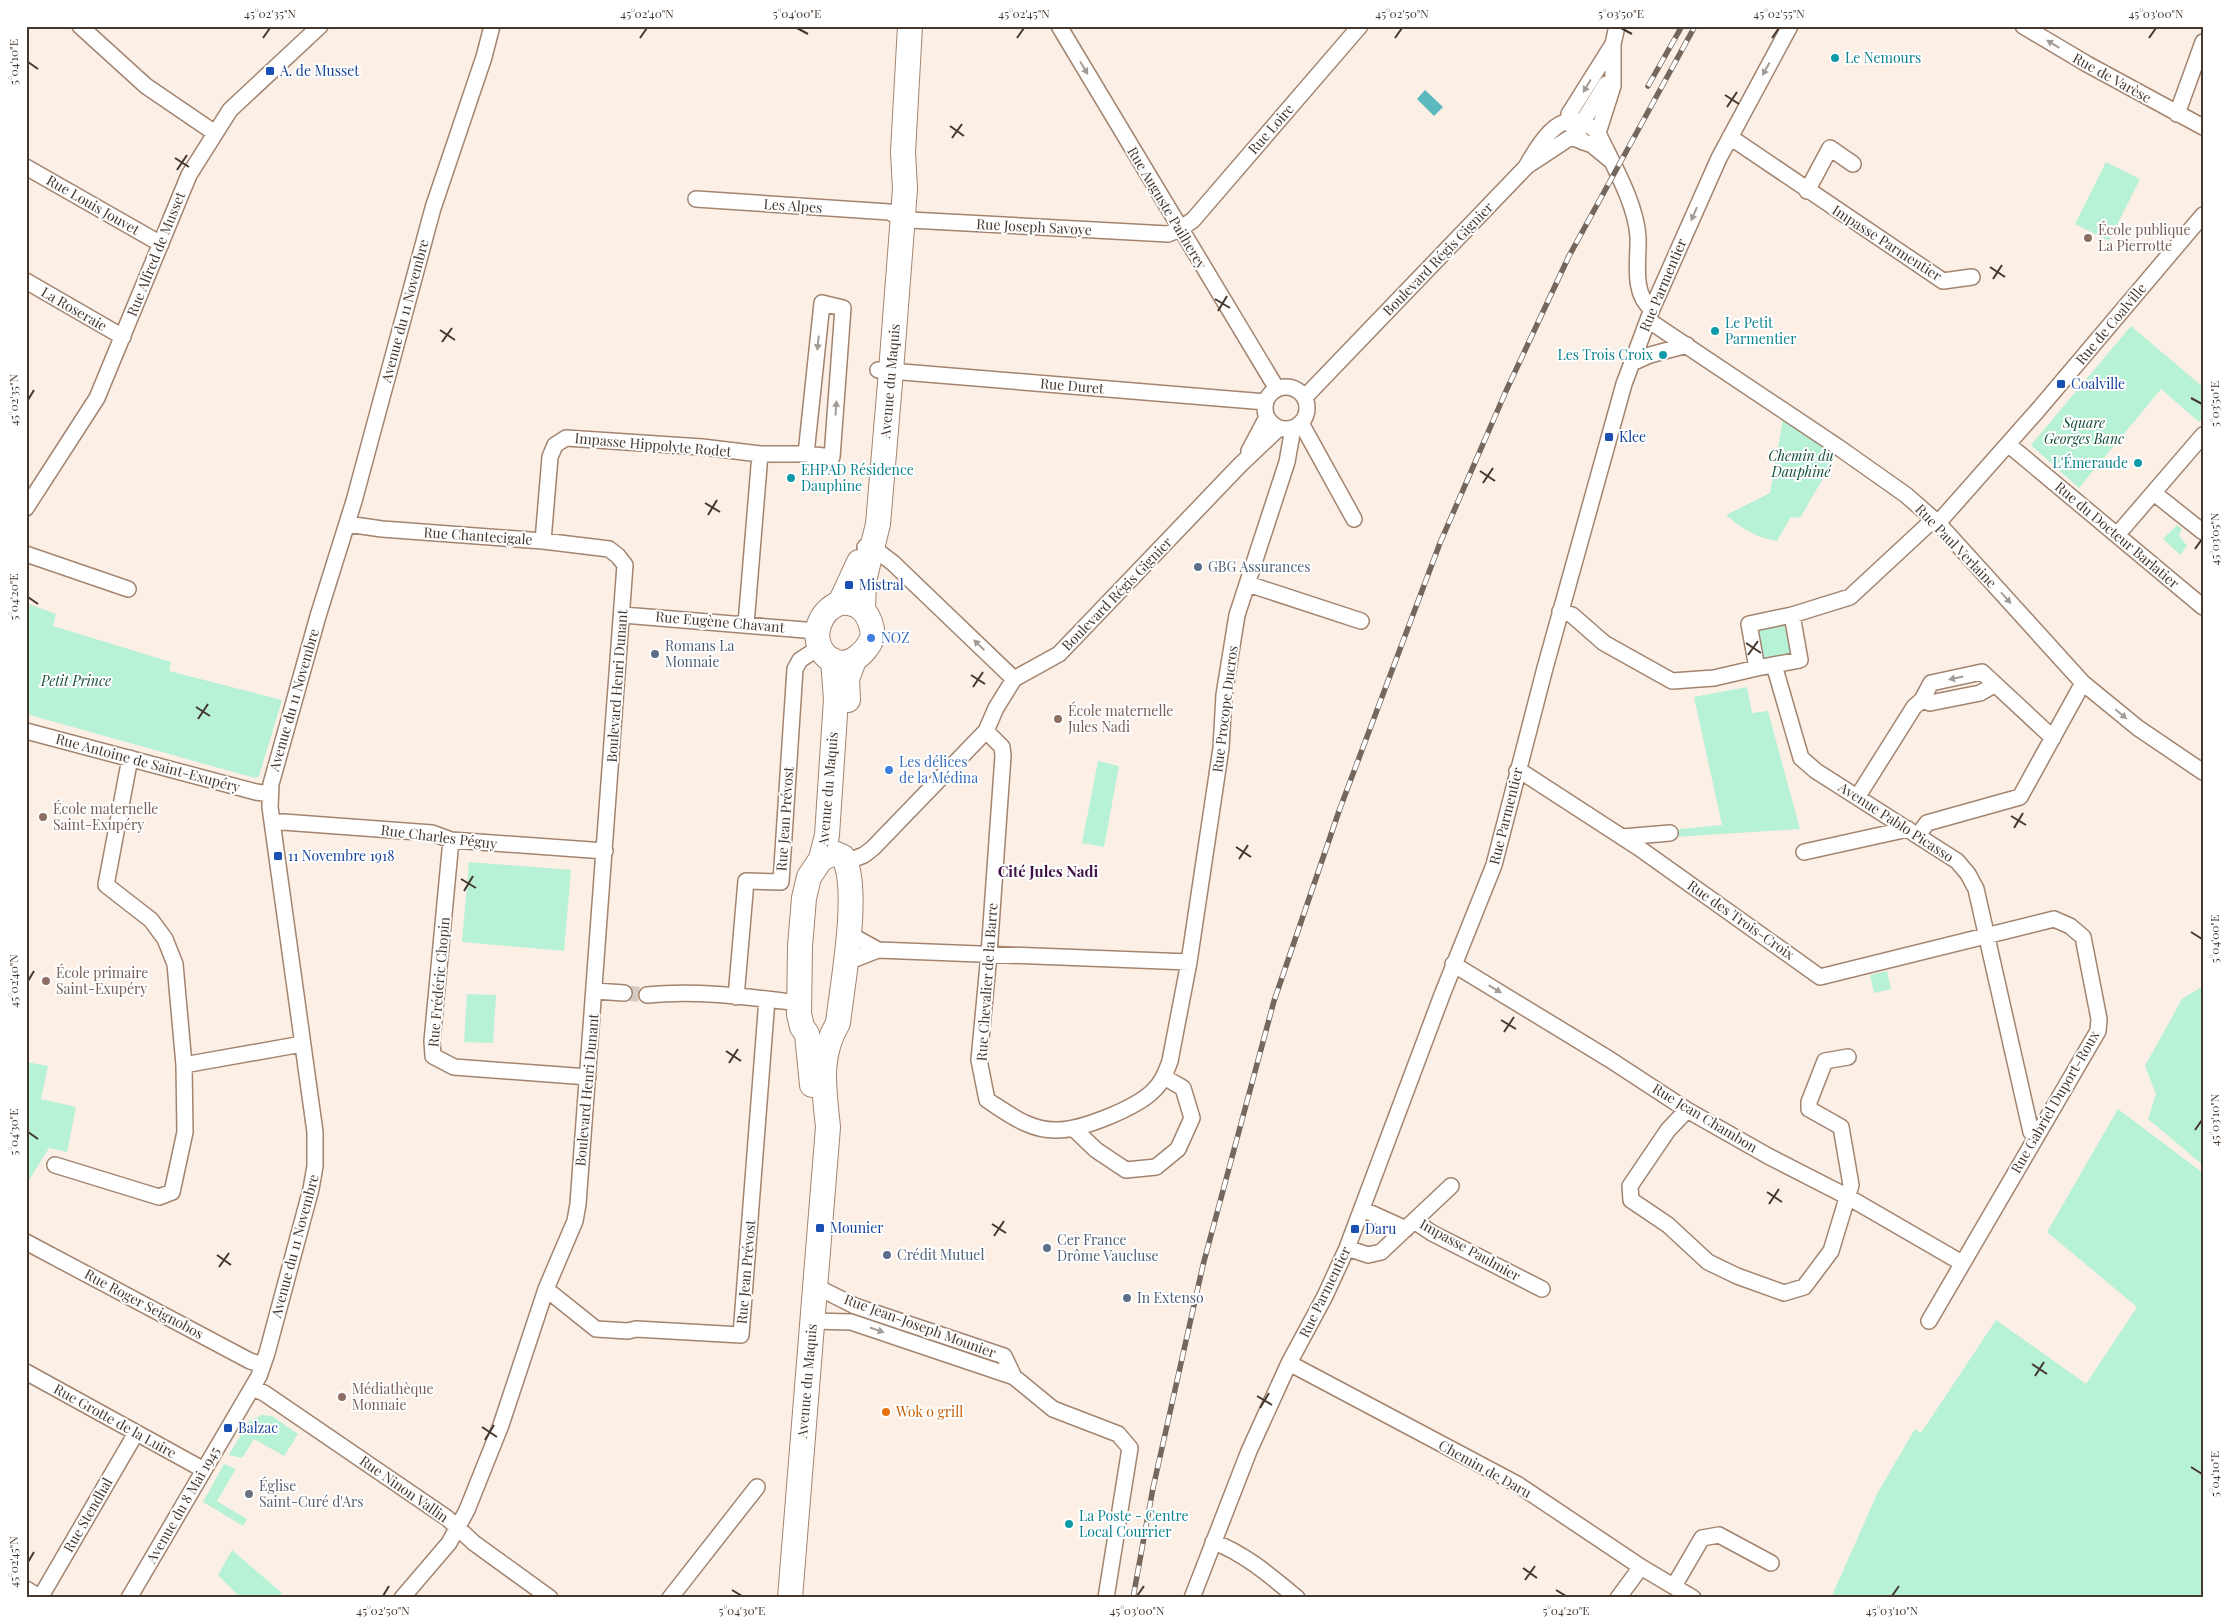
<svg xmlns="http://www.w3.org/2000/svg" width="2229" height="1624" font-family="'Playfair Display',serif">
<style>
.green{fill:#b7f1d6}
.water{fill:#5cb9be}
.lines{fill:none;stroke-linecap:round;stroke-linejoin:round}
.street-tunnel{stroke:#d7cac0;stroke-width:15;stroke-dasharray:15 8;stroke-linecap:butt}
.street-casing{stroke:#a2846f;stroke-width:18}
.primary-casing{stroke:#a2846f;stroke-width:26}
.street{stroke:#fff;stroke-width:15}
.primary{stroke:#fff;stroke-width:24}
.rail-casing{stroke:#74675e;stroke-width:5.5}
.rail{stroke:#fff;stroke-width:4;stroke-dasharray:11;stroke-linecap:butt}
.oneway{fill:#a29b96}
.ticks{fill:none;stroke:#44372e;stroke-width:2}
.culture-dot{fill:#0f9aa8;stroke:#fff;stroke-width:2}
.transit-dot{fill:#1a4fb4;stroke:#fff;stroke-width:2}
.education-dot{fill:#8d6e63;stroke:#fff;stroke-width:2}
.service-dot{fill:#5c6f8a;stroke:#fff;stroke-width:2}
.shop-dot{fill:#3f7fe0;stroke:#fff;stroke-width:2}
.food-dot{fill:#e8710a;stroke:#fff;stroke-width:2}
.worship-dot{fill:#6b7280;stroke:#fff;stroke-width:2}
.labels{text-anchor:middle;stroke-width:4;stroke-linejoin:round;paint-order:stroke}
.culture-label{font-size:14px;fill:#0d838f;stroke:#fff;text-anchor:start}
.transit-label{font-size:14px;fill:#164399;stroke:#fff;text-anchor:start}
.street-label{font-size:14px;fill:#44372e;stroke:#fff}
.education-label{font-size:14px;fill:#785e54;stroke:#fff;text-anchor:start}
.park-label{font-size:14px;font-style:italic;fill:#134e38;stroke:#fff}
.service-label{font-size:14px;fill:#4e5e75;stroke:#fff;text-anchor:start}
.shop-label{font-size:14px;fill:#366cbe;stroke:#fff;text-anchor:start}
.food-label{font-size:14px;fill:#c56008;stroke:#fff;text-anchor:start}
.worship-label{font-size:14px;fill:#5b616d;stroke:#fff;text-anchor:start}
.neighbourhood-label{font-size:15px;font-weight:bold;fill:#3f1245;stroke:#fff}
.neatline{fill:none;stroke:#44372e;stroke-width:2}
.ticks-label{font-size:12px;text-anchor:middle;fill:#44372e}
</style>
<rect width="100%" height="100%" fill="#fcefe5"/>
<!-- green -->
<path class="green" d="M2106,162L2140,179L2109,241L2075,224Z
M2131,326L2203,387V418L2199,422L2161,389L2079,488L2031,445Z
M1783,419L1837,454L1800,518L1791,517L1777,541C1757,538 1741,528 1726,515L1770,493Z
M2177,525L2182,529L2179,535L2187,546L2180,555L2163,539Z
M26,603L56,614L53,626L171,662L169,671L282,700L259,776L255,778L26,714Z
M1789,625L1794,653L1764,658L1759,630Z
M1747,687L1752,713L1768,711L1800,829L1674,837L1680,829L1722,825L1694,697Z
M1098,761L1119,766L1104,847L1082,843Z
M469,862L571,870L564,951L462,942Z
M1887,971L1891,989L1874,993L1870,975Z
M2203,986V1165L2148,1119L2156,1094L2145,1066L2182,999Z
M467,994L496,995L493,1043L464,1042Z
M26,1062L48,1066L41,1099L76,1107L67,1152L49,1148L26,1185Z
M2118,1109L2203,1173V1598H1831L1877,1494L1915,1429L1921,1433L1996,1320L2086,1384L2137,1307L2047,1232Z
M262,1415L272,1416L298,1434L284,1456L254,1439L242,1458L229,1455L249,1421Z
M224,1464L236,1469L217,1501L247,1519L243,1526L203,1502Z
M232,1550L282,1593L278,1598H241L218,1575Z"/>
<!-- water -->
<path class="water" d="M1425,90L1443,107L1434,116L1417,99Z"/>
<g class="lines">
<!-- street-tunnel -->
<path class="street-tunnel" d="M624,993L647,995"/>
<!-- street casing -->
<g class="street-casing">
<path id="street" d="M80,26L146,86L215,133
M1059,26L1277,389
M1617,26L1613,44V86L1598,133C1612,163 1636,203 1638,237C1639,259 1631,294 1652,309
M2023,26L2087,64L2203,127
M2177,114L2203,42
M1579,128L1606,84
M1730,137L1943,281L1972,277
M1583,142L1568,121L1569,114L1613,44
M1527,166L1571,137L1592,145L1609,159
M26,167L161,244
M1807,191L1830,148L1853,164
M696,199L889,212L903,219L910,220L1168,234L1180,229L1193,220L1360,26
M26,281L123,337
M1648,320L1838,447L1906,495L1938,523L2083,683L2138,728L2203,772
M1632,363L1650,355L1687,345
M878,370L1266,402
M1265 408a21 21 0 1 1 42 0a21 21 0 1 1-42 0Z
M1305,397L1526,167C1541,140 1565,100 1598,133
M1301,423L1354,519
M2009,445L2203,607
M1249,451L1267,417
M2154,493L2203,532
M26,508L97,398L189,175L230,110L320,26
M1938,523L2038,410L2203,215
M347,524L382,529L543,541L609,549L618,556L625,565L578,1204L575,1221L546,1289L501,1425L467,1510L449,1543L402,1598
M2117,535L2203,435
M543,541L550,457L555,445L566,438L702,447L760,454H806L832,457L843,308L822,303L806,454
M865,547L880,553L893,563L1014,679
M26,554L128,589
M1248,584L1361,621
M1560,611L1572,615L1604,643L1672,681L1714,678L1757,668
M623,615L817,631
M1792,615L1800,660L1757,668L1749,624Z
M1792,615L1850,597L1934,519
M746,624L760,454
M1774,665L1801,758L1816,771L1957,861L1968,874L1976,889L2031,1132L2036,1137
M1922,700L1930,703L1980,693L1994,685
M26,731L256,792L270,794
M986,731L1002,747L1003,756L989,954L979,1060L987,1100C1009,1114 1030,1131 1057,1130C1082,1130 1136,1108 1153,1091C1162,1083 1166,1072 1170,1061L1189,962L1221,748L1224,695L1237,615L1287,462L1293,428
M130,758L106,885L151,920L165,939L175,964L184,1065
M1517,771L1525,774L1639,848L1820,977L2054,919L2070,926L2083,937L2099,1019L2098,1031L1929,1321
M1858,796L1914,707L1922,700L1931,683L1982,672L2053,738
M273,823L283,822L432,833L451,840L605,851
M1918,835L1927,823L2020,797L2079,690L2083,687V683
M1622,837L1670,833
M451,840L432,1041L433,1056L454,1067L588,1077
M1804,852L1908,829
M846,862L864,855L873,848L986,731L996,708L1014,679L1059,654L1240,465L1279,428
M849,934L878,950
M845,963L878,950L1189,962
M1453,964L1609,1059L1687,1110L1768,1156L1848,1197L1962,1263
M595,991L624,993
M647,995C697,990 749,997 799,1003
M736,997L746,881L781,882L795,669L800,660L820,647
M1687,1110L1668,1130L1630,1186L1631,1200L1668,1225L1708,1262L1737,1276L1784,1293L1804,1287L1831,1251L1851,1185L1841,1127L1809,1109V1102L1825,1061L1848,1057
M1073,1128L1096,1150L1126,1170L1156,1167L1178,1149L1192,1118L1183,1088L1164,1077
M55,1165L159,1197L172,1192L185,1132L184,1065L302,1044
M1362,1209L1406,1229
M1414,1221L1432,1233L1542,1289
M26,1242L250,1361L263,1365
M1347,1248L1368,1255L1381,1252L1451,1186
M815,1286L855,1306L1004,1356L1014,1377
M546,1289L596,1329L628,1331L636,1329L741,1335L767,999
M812,1321L851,1322L1014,1377L1053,1409L1118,1434L1130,1448L1106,1598
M1289,1363L1517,1484L1641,1567L1693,1598
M26,1372L204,1470
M252,1388L264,1393L447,1518L474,1543L550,1598
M1213,1542C1243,1552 1273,1578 1297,1598
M1674,1586L1702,1538L1719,1535L1771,1563
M26,1589L41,1598
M40,1598L136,1433
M129,1598L259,1376L267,1353L311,1189L315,1166V1132L270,807L271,784L318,616L354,501L433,208L484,57L492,26
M670,1598L757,1487
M1192,1598L1249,1451L1289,1363L1325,1296L1347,1248L1442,995L1494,865L1545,668L1624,384L1652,309L1719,158L1790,26
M1618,1598L1641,1567"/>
</g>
<!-- primary casing -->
<g class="primary-casing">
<path id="primary" d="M840,603L859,562
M840,603C862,601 871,616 873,636C866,655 843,674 825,655C809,637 820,610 840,603Z
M863,609L864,581L878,524L891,371L905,189L903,152L910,26
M848,700L847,679L854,660
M812,1085L807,1034L802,1027L799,1014L800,946L804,898L809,877L821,859L827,835L836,699L833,660
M790,1598L828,1127C824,1088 818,1057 838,1023C842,986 861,886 843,857L834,853L821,859"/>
</g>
<!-- street -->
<use href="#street" class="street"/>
<!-- primary -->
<use href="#primary" class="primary"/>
<!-- rail casing -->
<g class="rail-casing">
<path id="rail" d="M1648,86L1682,26
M1133,1598L1153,1488L1203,1265L1274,1001L1339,811L1440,543L1506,391L1569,256L1695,26"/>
</g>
<!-- rail -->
<use href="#rail" class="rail"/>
</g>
<!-- one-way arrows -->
<defs><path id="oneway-solid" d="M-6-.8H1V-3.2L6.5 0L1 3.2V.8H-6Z" transform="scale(1.25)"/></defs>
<g class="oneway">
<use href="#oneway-solid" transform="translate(2053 44) rotate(-149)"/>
<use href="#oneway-solid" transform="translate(1084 68) rotate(59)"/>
<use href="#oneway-solid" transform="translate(1766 69) rotate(119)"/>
<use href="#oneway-solid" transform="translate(1587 86) rotate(121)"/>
<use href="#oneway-solid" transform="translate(1694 214) rotate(114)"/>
<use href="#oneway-solid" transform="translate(818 343) rotate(96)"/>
<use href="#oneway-solid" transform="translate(836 408) rotate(-86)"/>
<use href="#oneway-solid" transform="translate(2006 598) rotate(48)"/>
<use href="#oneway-solid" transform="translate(979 645) rotate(-136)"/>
<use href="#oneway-solid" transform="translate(1956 678) rotate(168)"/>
<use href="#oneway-solid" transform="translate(2121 714) rotate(40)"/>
<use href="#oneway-solid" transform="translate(1495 989) rotate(31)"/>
<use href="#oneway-solid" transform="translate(877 1330) rotate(19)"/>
</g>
<!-- ticks -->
<path class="ticks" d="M797,28L808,34M1621,28L1632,34M263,38L270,28M640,38L647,28M1017,38L1024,28M1395,38L1402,28M1772,38L1779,28M2149,38L2156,28M28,62L38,69M1725,95L1739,104M1727,107L1737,92M950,126L964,136M952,138L962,124M175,158L189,167M177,170L187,155M1990,267L2005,277M1993,279L2002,265M1215,299L1230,308M1218,311L1227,296M440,330L455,340M442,342L452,328M2191,398L2202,404M28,400L34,390M1480,471L1495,481M1483,483L1493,468M705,503L720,512M708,515L717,500M2195,549L2202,539M28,597L38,604M1746,643L1761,653M1748,655L1758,641M971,675L985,684M973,687L983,672M196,707L210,716M198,719L208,704M2011,816L2026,825M2014,828L2023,813M1236,847L1251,857M1239,859L1248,845M461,879L476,888M464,891L473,876M2191,932L2202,939M28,981L34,971M1501,1020L1516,1029M1504,1032L1514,1017M726,1051L741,1061M729,1063L738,1049M2195,1130L2202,1120M28,1132L38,1139M1767,1192L1782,1202M1769,1204L1779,1189M992,1224L1006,1233M994,1236L1004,1221M217,1255L231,1265M219,1267L229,1253M2032,1364L2047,1374M2035,1376L2044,1362M1257,1396L1272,1405M1260,1408L1269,1393M482,1427L497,1437M485,1440L494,1425M2191,1467L2202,1474M28,1562L34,1552M1523,1568L1537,1578M1525,1580L1535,1566M732,1590L742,1596M1556,1590L1566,1596M383,1596L389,1586M1137,1596L1144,1586M1892,1596L1899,1586"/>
<!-- markers -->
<g class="culture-dot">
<circle cx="1835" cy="58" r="5"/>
<circle cx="1715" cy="331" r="5"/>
<circle cx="1663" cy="355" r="5"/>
<circle cx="2138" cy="463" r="5"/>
<circle cx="791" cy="478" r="5"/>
<circle cx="1069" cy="1524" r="5"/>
</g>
<g class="transit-dot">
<rect x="265" y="66" width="10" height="10" rx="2.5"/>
<rect x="2056" y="379" width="10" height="10" rx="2.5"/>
<rect x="1604" y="432" width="10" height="10" rx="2.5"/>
<rect x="844" y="580" width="10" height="10" rx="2.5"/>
<rect x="273" y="851" width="10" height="10" rx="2.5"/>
<rect x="815" y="1223" width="10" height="10" rx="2.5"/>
<rect x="1350" y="1224" width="10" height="10" rx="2.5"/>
<rect x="223" y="1423" width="10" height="10" rx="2.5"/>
</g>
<g class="education-dot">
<circle cx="2088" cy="238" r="5"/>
<circle cx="1058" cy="719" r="5"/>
<circle cx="43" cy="817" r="5"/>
<circle cx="46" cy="981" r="5"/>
<circle cx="342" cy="1397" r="5"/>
</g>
<g class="service-dot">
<circle cx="1198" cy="567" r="5"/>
<circle cx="655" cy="654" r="5"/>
<circle cx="1047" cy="1248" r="5"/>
<circle cx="887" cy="1255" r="5"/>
<circle cx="1127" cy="1298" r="5"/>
</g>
<g class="shop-dot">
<circle cx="871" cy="638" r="5"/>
<circle cx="889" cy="770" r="5"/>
</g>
<circle class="food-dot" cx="886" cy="1412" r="5"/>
<circle class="worship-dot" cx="249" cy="1494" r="5"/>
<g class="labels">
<!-- culture labels -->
<g class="culture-label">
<text x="1845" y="63">Le Nemours</text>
<text x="1725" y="328">Le Petit<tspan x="1725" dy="16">Parmentier</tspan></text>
<text x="1653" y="360" text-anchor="end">Les Trois Croix</text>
<text x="2128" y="468" text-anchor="end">L'Émeraude</text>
<text x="801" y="475">EHPAD Résidence<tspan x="801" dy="16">Dauphine</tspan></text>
<text x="1079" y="1521">La Poste - Centre<tspan x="1079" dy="16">Local Courrier</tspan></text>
</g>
<!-- transit labels -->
<g class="transit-label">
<text x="280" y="76">A. de Musset</text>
<text x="2071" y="389">Coalville</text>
<text x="1619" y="442">Klee</text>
<text x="859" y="590">Mistral</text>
<text x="288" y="861">11 Novembre 1918</text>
<text x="830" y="1233">Mounier</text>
<text x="1365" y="1234">Daru</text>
<text x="238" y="1433">Balzac</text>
</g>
<!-- street labels -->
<g class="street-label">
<text transform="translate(2112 78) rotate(29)" y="5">Rue de Varèse</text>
<text transform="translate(1271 129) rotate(-49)" y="5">Rue Loire</text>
<text transform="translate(93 205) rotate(30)" y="5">Rue Louis Jouvet</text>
<text transform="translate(793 206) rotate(4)" y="5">Les Alpes</text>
<text transform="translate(1167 208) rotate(59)" y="5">Rue Auguste Pailherey</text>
<text transform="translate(1034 227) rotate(3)" y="5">Rue Joseph Savoye</text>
<text transform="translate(1887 243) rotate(33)" y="5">Impasse Parmentier</text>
<text transform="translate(156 254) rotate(-68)" y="5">Rue Alfred de Musset</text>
<text transform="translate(1438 259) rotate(-46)" y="5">Boulevard Régis Gignier</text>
<text transform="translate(1663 285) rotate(-67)" y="5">Rue Parmentier</text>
<text transform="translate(74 309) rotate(30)" y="5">La Roseraie</text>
<text transform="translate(405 311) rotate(-75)" y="5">Avenue du 11 Novembre</text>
<text transform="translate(2111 324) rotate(-50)" y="5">Rue de Coalville</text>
<text transform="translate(890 381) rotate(-85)" y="5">Avenue du Maquis</text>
<text transform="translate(1072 386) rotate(5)" y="5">Rue Duret</text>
<text transform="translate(653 445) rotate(5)" y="5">Impasse Hippolyte Rodet</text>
<text transform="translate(2117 535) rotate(40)" y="5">Rue du Docteur Barlatier</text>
<text transform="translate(478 536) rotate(4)" y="5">Rue Chantecigale</text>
<text transform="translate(1956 546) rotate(46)" y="5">Rue Paul Verlaine</text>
<text transform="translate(1117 594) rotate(-46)" y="5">Boulevard Régis Gignier</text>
<text transform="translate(720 622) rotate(5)" y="5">Rue Eugène Chavant</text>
<text transform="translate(617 686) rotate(-86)" y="5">Boulevard Henri Dunant</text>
<text transform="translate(294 700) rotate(-74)" y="5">Avenue du 11 Novembre</text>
<text transform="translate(1225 709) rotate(-83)" y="5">Rue Procope Ducros</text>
<text transform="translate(148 763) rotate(15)" y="5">Rue Antoine de Saint-Exupéry</text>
<text transform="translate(828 789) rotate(-85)" y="5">Avenue du Maquis</text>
<text transform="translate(1506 816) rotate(-76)" y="5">Rue Parmentier</text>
<text transform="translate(785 819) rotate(-86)" y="5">Rue Jean Prévost</text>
<text transform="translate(1896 822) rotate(33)" y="5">Avenue Pablo Picasso</text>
<text transform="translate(439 837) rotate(7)" y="5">Rue Charles Péguy</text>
<text transform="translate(1741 920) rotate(35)" y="5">Rue des Trois-Croix</text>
<text transform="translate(439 982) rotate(-85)" y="5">Rue Frédéric Chopin</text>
<text transform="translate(987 982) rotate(-86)" y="5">Rue Chevalier de la Barre</text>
<text transform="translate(587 1090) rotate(-85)" y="5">Boulevard Henri Dunant</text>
<text transform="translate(2055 1102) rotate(-60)" y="5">Rue Gabriel Duport-Roux</text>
<text transform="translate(1705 1118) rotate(31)" y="5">Rue Jean Chambon</text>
<text transform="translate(295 1246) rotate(-75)" y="5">Avenue du 11 Novembre</text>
<text transform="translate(1470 1250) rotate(29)" y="5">Impasse Paulmier</text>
<text transform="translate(746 1272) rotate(-85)" y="5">Rue Jean Prévost</text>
<text transform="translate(1325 1292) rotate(-64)" y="5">Rue Parmentier</text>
<text transform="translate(144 1304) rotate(28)" y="5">Rue Roger Seignobos</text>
<text transform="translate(920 1326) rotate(20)" y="5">Rue Jean-Joseph Mounier</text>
<text transform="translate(807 1381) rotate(-85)" y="5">Avenue du Maquis</text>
<text transform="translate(115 1421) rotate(29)" y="5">Rue Grotte de la Luire</text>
<text transform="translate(1485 1469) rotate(29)" y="5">Chemin de Daru</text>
<text transform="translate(404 1489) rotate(35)" y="5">Rue Ninon Vallin</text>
<text transform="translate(183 1505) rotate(-60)" y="5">Avenue du 8 Mai 1945</text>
<text transform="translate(88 1515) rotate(-60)" y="5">Rue Stendhal</text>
</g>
<!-- education labels -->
<g class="education-label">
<text x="2098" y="235">École publique<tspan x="2098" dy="16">La Pierrotte</tspan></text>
<text x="1068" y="716">École maternelle<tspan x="1068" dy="16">Jules Nadi</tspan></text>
<text x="53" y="814">École maternelle<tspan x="53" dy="16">Saint-Exupéry</tspan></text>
<text x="56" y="978">École primaire<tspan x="56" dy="16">Saint-Exupéry</tspan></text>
<text x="352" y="1394">Médiathèque<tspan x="352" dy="16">Monnaie</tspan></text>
</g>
<!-- park labels -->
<g class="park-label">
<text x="2084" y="428">Square<tspan x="2084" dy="16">Georges Banc</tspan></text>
<text x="1801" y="461">Chemin du<tspan x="1801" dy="16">Dauphiné</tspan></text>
<text x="76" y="686">Petit Prince</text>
</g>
<!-- service labels -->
<g class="service-label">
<text x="1208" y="572">GBG Assurances</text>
<text x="665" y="651">Romans La<tspan x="665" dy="16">Monnaie</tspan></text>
<text x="1057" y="1245">Cer France<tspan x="1057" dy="16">Drôme Vaucluse</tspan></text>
<text x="897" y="1260">Crédit Mutuel</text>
<text x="1137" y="1303">In Extenso</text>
</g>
<!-- shop labels -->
<g class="shop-label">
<text x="881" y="643">NOZ</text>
<text x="899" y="767">Les délices<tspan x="899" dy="16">de la Médina</tspan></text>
</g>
<!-- food labels -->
<g class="food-label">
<text x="896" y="1417">Wok o grill</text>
</g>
<!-- worship labels -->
<g class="worship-label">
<text x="259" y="1491">Église<tspan x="259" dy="16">Saint-Curé d'Ars</tspan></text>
</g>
<!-- neighbourhood labels -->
<g class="neighbourhood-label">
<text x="1048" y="877">Cité Jules Nadi</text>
</g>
</g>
<!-- border -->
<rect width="2229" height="1624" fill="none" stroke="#ffffff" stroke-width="55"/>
<rect x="28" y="28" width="2174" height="1568" class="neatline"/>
<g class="ticks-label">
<text x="270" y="18">45°02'35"N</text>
<text x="647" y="18">45°02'40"N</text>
<text x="797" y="18">5°04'00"E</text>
<text x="1024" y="18">45°02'45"N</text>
<text x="1402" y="18">45°02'50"N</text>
<text x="1621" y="18">5°03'50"E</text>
<text x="1779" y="18">45°02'55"N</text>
<text x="2156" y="18">45°03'00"N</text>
<text transform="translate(14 62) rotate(-90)" y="4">5°04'10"E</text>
<text transform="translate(14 400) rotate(-90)" y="4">45°02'35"N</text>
<text transform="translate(2215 404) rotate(-90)" y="4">5°03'50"E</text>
<text transform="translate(2215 539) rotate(-90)" y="4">45°03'05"N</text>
<text transform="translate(14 597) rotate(-90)" y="4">5°04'20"E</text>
<text transform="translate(2215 939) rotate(-90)" y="4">5°04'00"E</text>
<text transform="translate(14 981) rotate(-90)" y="4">45°02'40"N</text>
<text transform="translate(2215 1120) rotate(-90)" y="4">45°03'10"N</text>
<text transform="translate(14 1132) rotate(-90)" y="4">5°04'30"E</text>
<text transform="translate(2215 1474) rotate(-90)" y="4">5°04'10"E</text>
<text transform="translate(14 1562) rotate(-90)" y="4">45°02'45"N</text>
<text x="383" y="1615">45°02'50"N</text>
<text x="742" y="1615">5°04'30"E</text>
<text x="1137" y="1615">45°03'00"N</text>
<text x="1566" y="1615">5°04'20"E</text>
<text x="1892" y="1615">45°03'10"N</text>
</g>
</svg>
